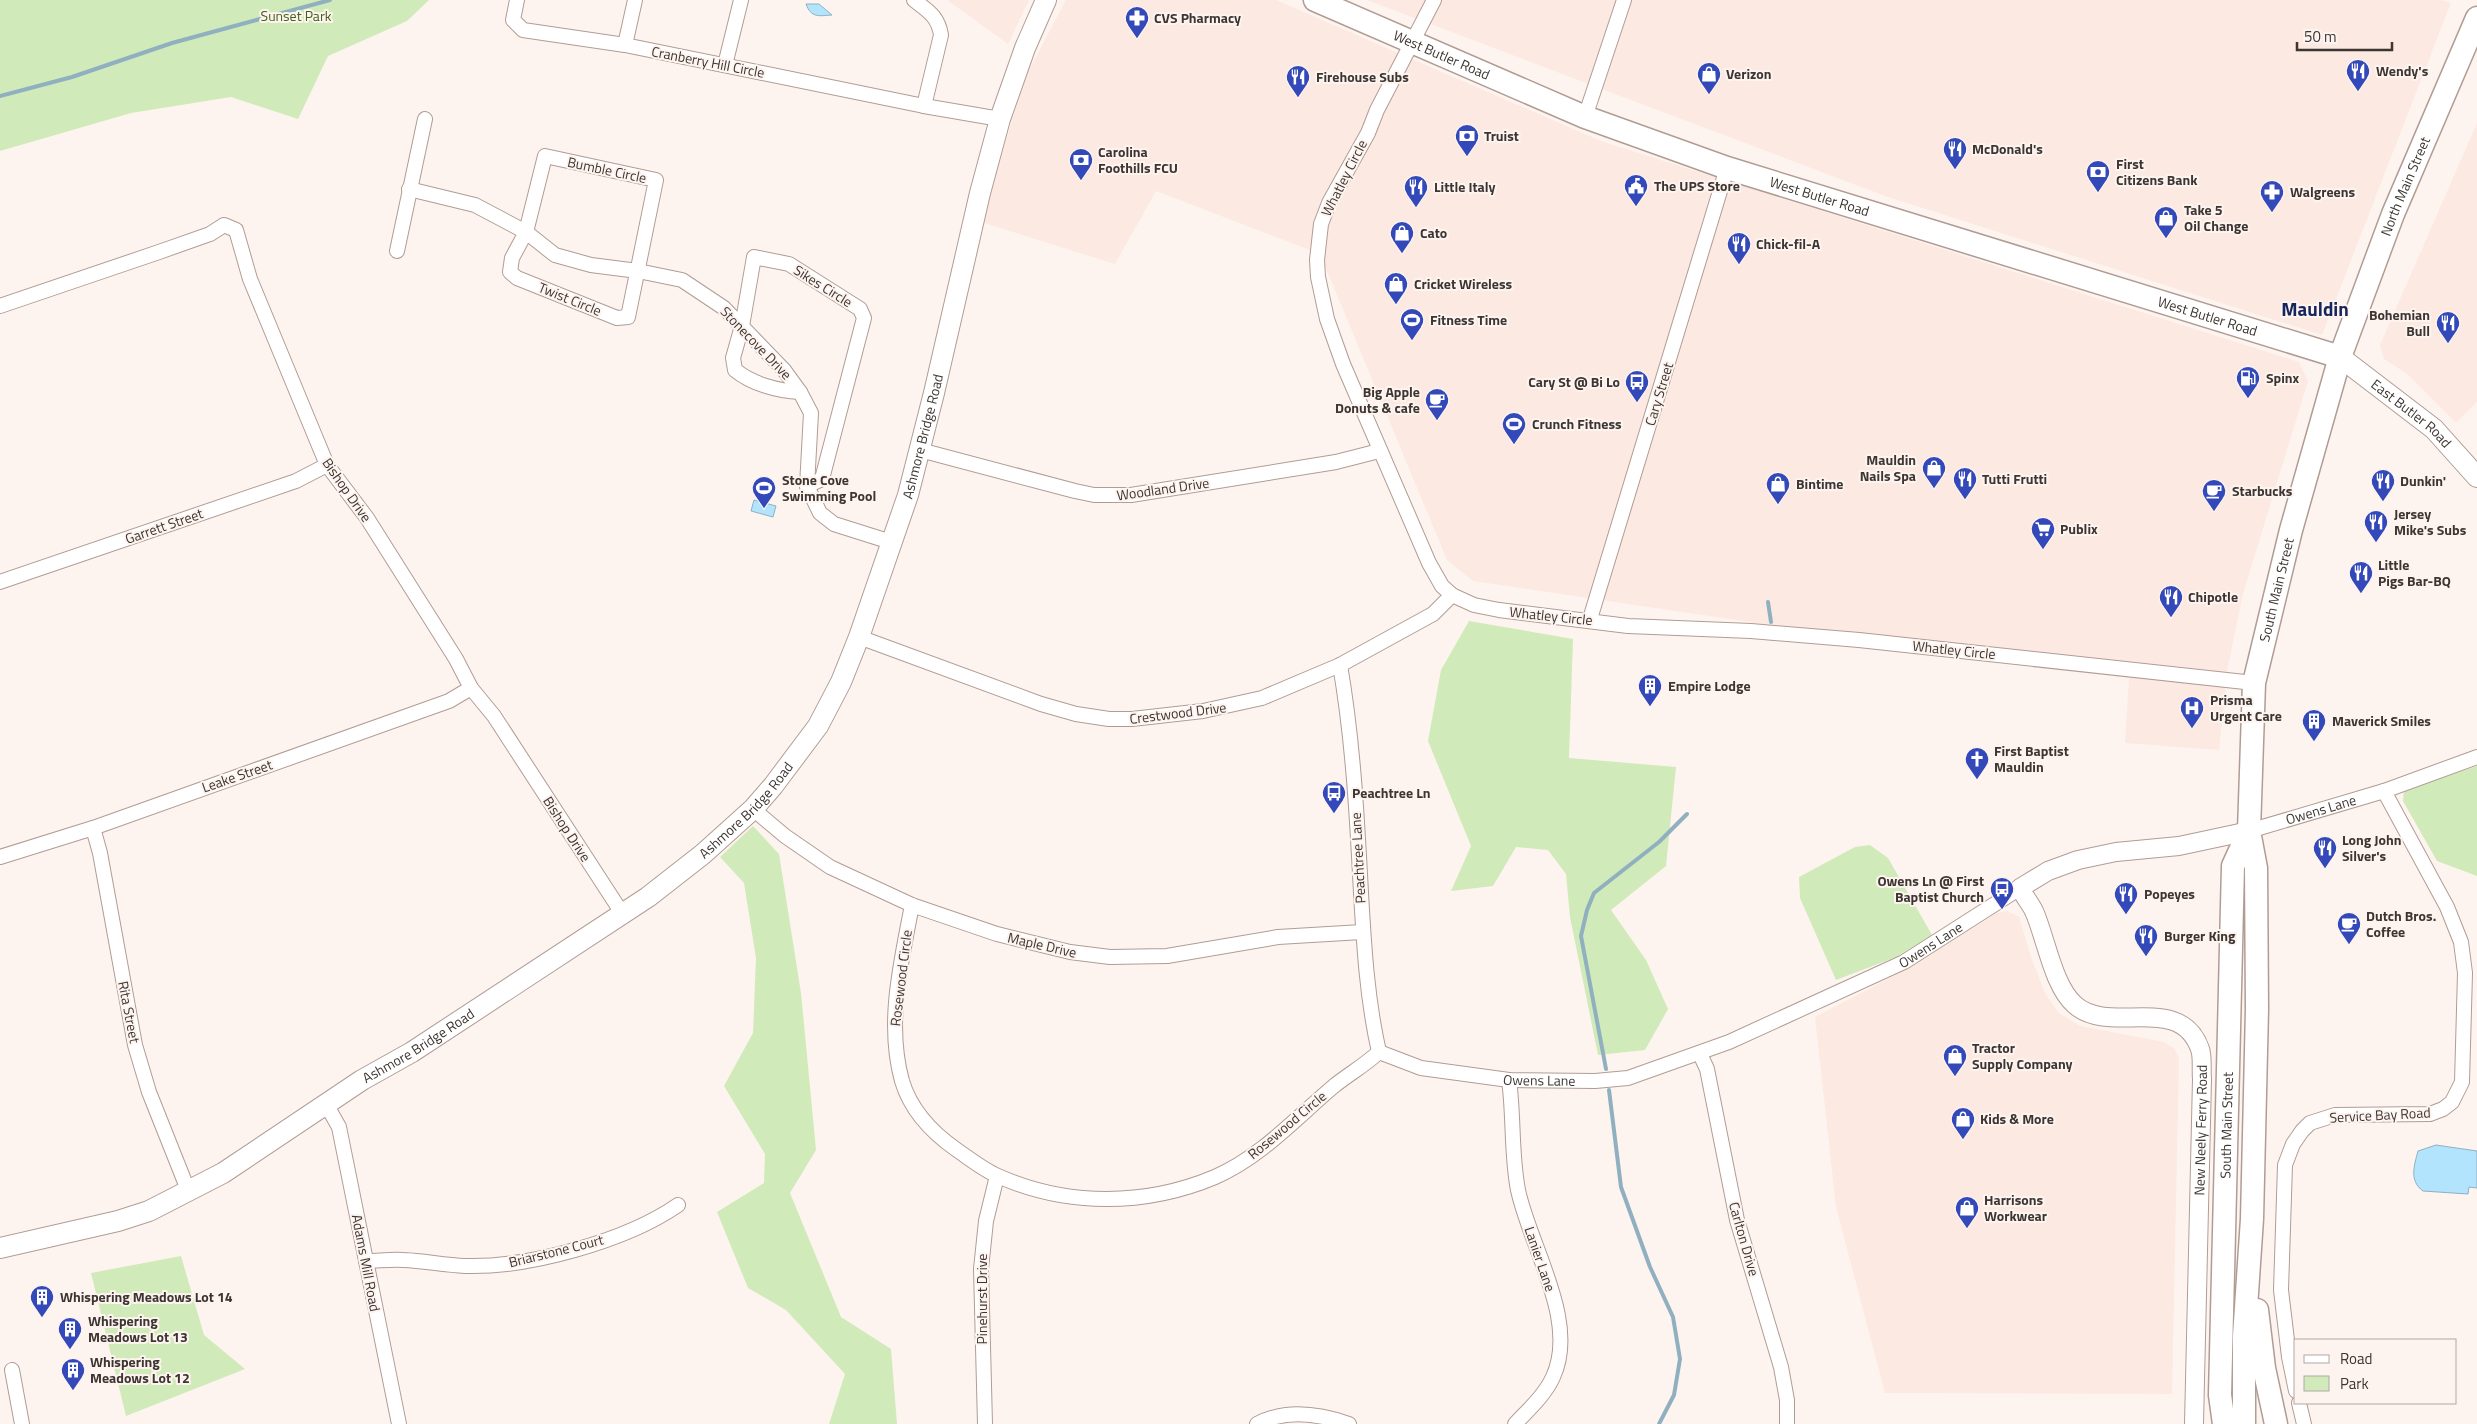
<svg xmlns="http://www.w3.org/2000/svg" width="2477" height="1424" font-family="'Titillium Web',sans-serif">
<style>
.built{fill:#fce9e2}
.green{fill:#d1eab9}
.water{fill:#b3e4fe;stroke:#90b0c0}
.lines{fill:none;stroke-linecap:round;stroke-linejoin:round}
.stream{stroke:#90b0c0;stroke-width:4}
.minor-casing{stroke:#b19c94;stroke-width:16}
.tertiary-casing{stroke:#b19c94;stroke-width:20}
.secondary-casing{stroke:#b19c94;stroke-width:22}
.primary-casing{stroke:#b19c94;stroke-width:25}
.minor{stroke:#fff;stroke-width:14}
.tertiary{stroke:#fff;stroke-width:18}
.secondary{stroke:#fff;stroke-width:20}
.primary{stroke:#fff;stroke-width:22}
.labels{text-anchor:middle;stroke-width:4;stroke-linejoin:round;paint-order:stroke}
.park-label{font-size:14px;fill:#436117;stroke:#fdf4f0}
.poi-label{font-size:14px;font-weight:bold;fill:#3d3531;stroke:#fdf4f0;text-anchor:start}
.street-label{font-size:14px;fill:#3d3531;stroke:#fdf4f0}
.district-label{font-size:19px;font-weight:bold;fill:#18245c;stroke:#fdf4f0}
</style>
<rect width="100%" height="100%" fill="#fdf4f0"/>
<!-- built -->
<path class="built" d="M947,0H1029L1008,44Z
M1066,0H1276L1601,141L2299,362L2308,381L2243,594L2228,666L2219,750L2125,743L2129,678L1473,581L1447,560L1320,254L1156,191L1115,264L981,222L1025,78Z
M1367,0H2441L2451,3L2322,335L1885,196Z
M2477,123V402L2456,423L2406,373L2384,359L2380,345Z
M2007,911L2019,917L2032,960L2046,995L2059,1013L2080,1026L2164,1042L2174,1048L2179,1058L2172,1394L1885,1393L1836,1207L1815,1017L1909,968L1997,913Z"/>
<!-- green -->
<path class="green" d="M0,0H429L407,21L328,56L298,119L231,97L131,113L0,151Z
M1469,621L1573,639L1569,758L1676,767L1666,866L1611,910L1646,960L1668,1009L1645,1050L1598,1055L1570,917L1566,874L1548,850L1516,847L1493,886L1451,891L1471,846L1428,741L1441,670Z
M2477,766V876L2437,861L2403,801L2404,790Z
M753,826L779,854L801,993L816,1150L790,1193L841,1317L891,1349L897,1424H829L845,1374L786,1310L748,1288L717,1212L764,1183L765,1154L724,1086L753,1033L756,958L744,883L720,857Z
M1870,845L1888,858L1932,935L1896,957L1836,980L1800,898L1799,877L1855,847Z
M181,1256L204,1335L245,1369L126,1416L91,1273Z"/>
<!-- water -->
<path class="water" d="M806,4H819L832,15C819,16 811,18 806,4Z
M754,500L776,506L773,517L751,511Z
M2436,1145L2477,1151V1188L2469,1187L2468,1194L2423,1191C2409,1181 2414,1166 2418,1151Z"/>
<g class="lines">
<!-- stream -->
<path class="stream" d="M0,96L72,77L172,43L330,0
M1768,602L1771,622
M1606,1069L1581,936L1587,910L1594,893L1659,842L1687,814
M1609,1090L1621,1187L1650,1267L1673,1317L1680,1359L1674,1395L1659,1424"/>
<!-- minor casing -->
<g class="minor-casing">
<g id="minor">
<path d="M517,0L513,20L523,30L625,45L924,106L1000,119"/>
<path d="M914,0C928,11 938,16 941,35L924,106"/>
<path d="M1434,0L1377,110L1368,133L1329,203L1321,224L1317,260L1318,277L1327,319L1343,364L1429,563L1442,586L1452,595L1474,605L1499,610L1628,626L1751,631L1859,640L2254,683"/>
<path d="M625,45L635,0"/>
<path d="M725,65L741,0"/>
<path d="M1585,117L1624,0"/>
<path d="M545,156L656,180L628,317L617,318L517,278L510,272L512,258L526,232Z"/>
<path d="M409,189L475,205L526,232L555,255L591,265L638,271L682,280L724,308L784,370L800,392L811,413L807,486L820,513L834,524L891,542"/>
<path d="M397,251L425,119"/>
<path d="M0,306L159,252L210,234L224,225L236,230L250,279L327,465L367,518L456,659L471,688L494,716L622,913"/>
<path d="M800,392C778,391 752,384 735,370L733,358L742,326L754,257L789,264L860,309L864,318L822,479L807,486"/>
<path d="M920,450L1075,491L1094,495H1131L1336,462L1379,451"/>
<path d="M0,582L296,481L327,465"/>
<path d="M1590,619L1727,168"/>
<path d="M859,637L1041,704L1076,714L1109,719H1132L1203,711L1262,698L1340,665L1433,614L1452,595"/>
<path d="M1340,665C1353,740 1357,816 1361,893C1364,946 1367,999 1379,1052"/>
<path d="M753,809L785,836L830,867L912,905L997,934L1070,952L1110,957L1167,956L1278,937L1362,932"/>
<path d="M93,828L100,853L135,1045L149,1092L188,1190"/>
<path id="s1" d="M2249,831L2384,791L2477,757"/>
<path d="M0,857L93,828L449,701L471,688"/>
<path d="M912,905C901,963 886,1023 902,1081C911,1111 931,1132 957,1150C970,1159 984,1170 998,1176C1067,1207 1146,1206 1215,1177C1261,1157 1296,1118 1334,1086C1349,1074 1365,1065 1379,1052"/>
<path id="s2" d="M1379,1052L1421,1068L1509,1080L1595,1081L1628,1078L1729,1042L1904,962L2020,888"/>
<path d="M1700,1054L1707,1069L1737,1220L1781,1367L1787,1400V1424"/>
<path d="M1509,1080C1514,1116 1511,1154 1518,1190C1530,1247 1579,1321 1553,1377C1545,1395 1528,1410 1515,1424"/>
<path d="M326,1104L339,1127L399,1424"/>
<path d="M366,1261C378,1261 391,1259 404,1260C424,1261 444,1265 465,1266C528,1268 626,1241 678,1205"/>
<path d="M12,1370L22,1424"/>
<path d="M2296,1391L2289,1357L2281,1290L2285,1165L2293,1144L2302,1131L2310,1123L2335,1115L2430,1114L2443,1109L2452,1102L2462,1082L2465,973L2461,942L2447,907L2384,791"/>
<path d="M2299,1403L2304,1424"/>
<path d="M985,1424L981,1269L986,1221L997,1176"/>
<path d="M1257,1424C1285,1409 1320,1414 1349,1424"/>
</g>
</g>
<!-- tertiary casing -->
<g class="tertiary-casing">
<g id="tertiary">
<path id="s3" d="M2194,1424L2202,1079C2201,1070 2203,1057 2200,1049C2180,992 2110,1036 2075,1005C2053,986 2046,938 2034,911C2030,903 2024,896 2020,888L2048,871L2078,860L2116,852L2179,846L2249,831"/>
</g>
</g>
<!-- secondary casing -->
<g class="secondary-casing">
<g id="secondary">
<path id="s4" d="M2340,357L2434,429L2477,477"/>
<path id="s5" d="M0,1248L118,1221L149,1211L223,1173L362,1080L412,1052L648,897L703,854L753,809L773,786L818,726L841,682L859,637L908,495L934,393L980,193L1000,119L1025,48L1046,0"/>
</g>
</g>
<!-- primary casing -->
<g class="primary-casing">
<g id="primary">
<path id="s6" d="M1315,0L1585,117L1727,168L2340,357"/>
<path d="M2257,1310L2264,1368L2276,1424"/>
<path id="s7" d="M2224,1424L2220,1395L2233,866L2249,831"/>
<path id="s8" d="M2244,1424V1337L2252,1219L2257,1009L2256,868L2249,831L2254,683L2291,530L2340,357L2393,214L2477,18"/>
</g>
</g>
<!-- minor -->
<use href="#minor" class="minor"/>
<!-- tertiary -->
<use href="#tertiary" class="tertiary"/>
<!-- secondary -->
<use href="#secondary" class="secondary"/>
<!-- primary -->
<use href="#primary" class="primary"/>
</g>
<!-- icons -->
<defs>
<g id="pharmacy-pin" transform="scale(1.25)"><path d="M0 17L-7.5 6A9.5 9.5 0 1 1 7.5 6Z" fill="#3348b9" stroke="#fdf4f0"/><path d="M-2-6h4v4h4v4h-4v4h-4v-4h-4v-4h4Z" fill="#fff"/></g>
<g id="restaurant-pin" transform="scale(1.25)"><path d="M0 17L-7.5 6A9.5 9.5 0 1 1 7.5 6Z" fill="#3348b9" stroke="#fdf4f0"/><path d="M-5-6h1v4h1v-4h1v4h1v-4h1v5L-1.5 .5V6h-2V.5L-5-1ZM5-6V6H3V1.5H1.5Q1.5-4 5-6Z" fill="#fff"/></g>
<g id="shop-pin" transform="scale(1.25)"><path d="M0 17L-7.5 6A9.5 9.5 0 1 1 7.5 6Z" fill="#3348b9" stroke="#fdf4f0"/><path d="M-5-2.5h2.3a2.7 3.5 0 0 1 5.4 0H5L5.5 6h-11ZM-1.5-2.5h3a1.5 2.3 0 0 0-3 0Z" fill="#fff"/></g>
<g id="bank-pin" transform="scale(1.25)"><path d="M0 17L-7.5 6A9.5 9.5 0 1 1 7.5 6Z" fill="#3348b9" stroke="#fdf4f0"/><path d="M-6-4H6V4H-6ZM0-2.3a2.3 2.3 0 1 0 0 4.6a2.3 2.3 0 1 0 0-4.6Z" fill="#fff"/></g>
<g id="civic-pin" transform="scale(1.25)"><path d="M0 17L-7.5 6A9.5 9.5 0 1 1 7.5 6Z" fill="#3348b9" stroke="#fdf4f0"/><path d="M-.6-6.5H3V-4.5H.6V-3L4-1V1h2V6H-6V1h2V-1L-.6-3ZM-1.2 2.5V6h2.4V2.5Z" fill="#fff"/></g>
<g id="stadium-pin" transform="scale(1.25)"><path d="M0 17L-7.5 6A9.5 9.5 0 1 1 7.5 6Z" fill="#3348b9" stroke="#fdf4f0"/><path d="M0-5a6.5 5 0 1 0 0 10a6.5 5 0 1 0 0-10ZM-3.5-1.8h7v3.6h-7Z" fill="#fff"/></g>
<g id="fuel-pin" transform="scale(1.25)"><path d="M0 17L-7.5 6A9.5 9.5 0 1 1 7.5 6Z" fill="#3348b9" stroke="#fdf4f0"/><path d="M-5.5-6h7V0h2V4h1.3V-2.5L3-4.5l.8-.8L6-3V5H2.5V1h-1V6h-7ZM-4.2-4.7v3.2H.2V-4.7Z" fill="#fff"/></g>
<g id="bus-pin" transform="scale(1.25)"><path d="M0 17L-7.5 6A9.5 9.5 0 1 1 7.5 6Z" fill="#3348b9" stroke="#fdf4f0"/><path d="M-5-6H5V4H4V6H2V4H-2V6H-4V4H-5ZM-3.5-4V0h7V-4ZM-3.5 1.2v1.5H-2V1.2ZM2 1.2v1.5H3.5V1.2Z" fill="#fff"/></g>
<g id="cafe-pin" transform="scale(1.25)"><path d="M0 17L-7.5 6A9.5 9.5 0 1 1 7.5 6Z" fill="#3348b9" stroke="#fdf4f0"/><path d="M-5.5-4.5H6V0H3Q3 3.5 0 3.5H-2.5Q-5.5 3.5-5.5 0ZM3-3.2v2h1.7v-2ZM-6 4.5H4V6H-6Z" fill="#fff"/></g>
<g id="supermarket-pin" transform="scale(1.25)"><path d="M0 17L-7.5 6A9.5 9.5 0 1 1 7.5 6Z" fill="#3348b9" stroke="#fdf4f0"/><path d="M-6-5.5h2.5l.6 2H6L4.5 2H-2.5L-4.4-4H-6ZM-1.5 3.2a1.3 1.3 0 1 0 .1 0ZM3 3.2a1.3 1.3 0 1 0 .1 0Z" fill="#fff"/></g>
<g id="building-pin" transform="scale(1.25)"><path d="M0 17L-7.5 6A9.5 9.5 0 1 1 7.5 6Z" fill="#3348b9" stroke="#fdf4f0"/><path d="M-4-6H4V6H1V3H-1V6H-4ZM-2.5-4.3h1.7v1.8h-1.7ZM.8-4.3h1.7v1.8H.8ZM-2.5-1h1.7V.8h-1.7ZM.8-1h1.7V.8H.8Z" fill="#fff"/></g>
<g id="hospital-pin" transform="scale(1.25)"><path d="M0 17L-7.5 6A9.5 9.5 0 1 1 7.5 6Z" fill="#3348b9" stroke="#fdf4f0"/><path d="M-5-5h3v3.5h4V-5h3V5h-3V1.5h-4V5h-3Z" fill="#fff"/></g>
<g id="church-pin" transform="scale(1.25)"><path d="M0 17L-7.5 6A9.5 9.5 0 1 1 7.5 6Z" fill="#3348b9" stroke="#fdf4f0"/><path d="M-1.2-6h2.4v3.5h3.3v2.4h-3.3V6h-2.4V-.1h-3.3v-2.4h3.3Z" fill="#fff"/></g>
</defs>
<g fill-rule="evenodd">
<use href="#pharmacy-pin" x="1137" y="18"/>
<use href="#restaurant-pin" x="2358" y="71"/>
<use href="#shop-pin" x="1709" y="74"/>
<use href="#restaurant-pin" x="1298" y="77"/>
<use href="#bank-pin" x="1467" y="136"/>
<use href="#restaurant-pin" x="1955" y="149"/>
<use href="#bank-pin" x="1081" y="160"/>
<use href="#bank-pin" x="2098" y="172"/>
<use href="#civic-pin" x="1636" y="186"/>
<use href="#restaurant-pin" x="1416" y="187"/>
<use href="#pharmacy-pin" x="2272" y="192"/>
<use href="#shop-pin" x="2166" y="218"/>
<use href="#shop-pin" x="1402" y="233"/>
<use href="#restaurant-pin" x="1739" y="244"/>
<use href="#shop-pin" x="1396" y="284"/>
<use href="#stadium-pin" x="1412" y="320"/>
<use href="#restaurant-pin" x="2448" y="323"/>
<use href="#fuel-pin" x="2248" y="378"/>
<use href="#bus-pin" x="1637" y="382"/>
<use href="#cafe-pin" x="1437" y="400"/>
<use href="#stadium-pin" x="1514" y="424"/>
<use href="#shop-pin" x="1934" y="468"/>
<use href="#restaurant-pin" x="1965" y="479"/>
<use href="#restaurant-pin" x="2383" y="481"/>
<use href="#shop-pin" x="1778" y="484"/>
<use href="#stadium-pin" x="764" y="488"/>
<use href="#cafe-pin" x="2214" y="491"/>
<use href="#restaurant-pin" x="2376" y="522"/>
<use href="#supermarket-pin" x="2043" y="529"/>
<use href="#restaurant-pin" x="2361" y="573"/>
<use href="#restaurant-pin" x="2171" y="597"/>
<use href="#building-pin" x="1650" y="686"/>
<use href="#hospital-pin" x="2192" y="708"/>
<use href="#building-pin" x="2314" y="721"/>
<use href="#church-pin" x="1977" y="759"/>
<use href="#bus-pin" x="1334" y="793"/>
<use href="#restaurant-pin" x="2325" y="848"/>
<use href="#bus-pin" x="2002" y="889"/>
<use href="#restaurant-pin" x="2126" y="894"/>
<use href="#cafe-pin" x="2349" y="924"/>
<use href="#restaurant-pin" x="2146" y="936"/>
<use href="#shop-pin" x="1955" y="1056"/>
<use href="#shop-pin" x="1963" y="1119"/>
<use href="#shop-pin" x="1967" y="1208"/>
<use href="#building-pin" x="42" y="1297"/>
<use href="#building-pin" x="70" y="1329"/>
<use href="#building-pin" x="73" y="1370"/>
</g>
<g class="labels">
<!-- park labels -->
<g class="park-label">
<text x="296" y="21">Sunset Park</text>
</g>
<!-- poi labels -->
<g class="poi-label">
<text x="1154" y="23">CVS Pharmacy</text>
<text x="2376" y="76">Wendy's</text>
<text x="1726" y="79">Verizon</text>
<text x="1316" y="82">Firehouse Subs</text>
<text x="1484" y="141">Truist</text>
<text x="1972" y="154">McDonald's</text>
<text x="1098" y="157">Carolina<tspan x="1098" dy="16">Foothills FCU</tspan></text>
<text x="2116" y="169">First<tspan x="2116" dy="16">Citizens Bank</tspan></text>
<text x="1654" y="191">The UPS Store</text>
<text x="1434" y="192">Little Italy</text>
<text x="2290" y="197">Walgreens</text>
<text x="2184" y="215">Take 5<tspan x="2184" dy="16">Oil Change</tspan></text>
<text x="1420" y="238">Cato</text>
<text x="1756" y="249">Chick-fil-A</text>
<text x="1414" y="289">Cricket Wireless</text>
<text x="2430" y="320" text-anchor="end">Bohemian<tspan x="2430" dy="16">Bull</tspan></text>
<text x="1430" y="325">Fitness Time</text>
<text x="2266" y="383">Spinx</text>
<text x="1620" y="387" text-anchor="end">Cary St @ Bi Lo</text>
<text x="1420" y="397" text-anchor="end">Big Apple<tspan x="1420" dy="16">Donuts &amp; cafe</tspan></text>
<text x="1532" y="429">Crunch Fitness</text>
<text x="1916" y="465" text-anchor="end">Mauldin<tspan x="1916" dy="16">Nails Spa</tspan></text>
<text x="1982" y="484">Tutti Frutti</text>
<text x="782" y="485">Stone Cove<tspan x="782" dy="16">Swimming Pool</tspan></text>
<text x="2400" y="486">Dunkin'</text>
<text x="1796" y="489">Bintime</text>
<text x="2232" y="496">Starbucks</text>
<text x="2394" y="519">Jersey<tspan x="2394" dy="16">Mike's Subs</tspan></text>
<text x="2060" y="534">Publix</text>
<text x="2378" y="570">Little<tspan x="2378" dy="16">Pigs Bar-BQ</tspan></text>
<text x="2188" y="602">Chipotle</text>
<text x="1668" y="691">Empire Lodge</text>
<text x="2210" y="705">Prisma<tspan x="2210" dy="16">Urgent Care</tspan></text>
<text x="2332" y="726">Maverick Smiles</text>
<text x="1994" y="756">First Baptist<tspan x="1994" dy="16">Mauldin</tspan></text>
<text x="1352" y="798">Peachtree Ln</text>
<text x="2342" y="845">Long John<tspan x="2342" dy="16">Silver's</tspan></text>
<text x="1984" y="886" text-anchor="end">Owens Ln @ First<tspan x="1984" dy="16">Baptist Church</tspan></text>
<text x="2144" y="899">Popeyes</text>
<text x="2366" y="921">Dutch Bros.<tspan x="2366" dy="16">Coffee</tspan></text>
<text x="2164" y="941">Burger King</text>
<text x="1972" y="1053">Tractor<tspan x="1972" dy="16">Supply Company</tspan></text>
<text x="1980" y="1124">Kids &amp; More</text>
<text x="1984" y="1205">Harrisons<tspan x="1984" dy="16">Workwear</tspan></text>
<text x="60" y="1302">Whispering Meadows Lot 14</text>
<text x="88" y="1326">Whispering<tspan x="88" dy="16">Meadows Lot 13</tspan></text>
<text x="90" y="1367">Whispering<tspan x="90" dy="16">Meadows Lot 12</tspan></text>
</g>
<!-- street labels -->
<g class="street-label">
<text dy="5" stroke="none"><textPath href="#s6" startOffset="138">West Butler Road</textPath></text>
<text transform="translate(708 62) rotate(11)" y="5">Cranberry Hill Circle</text>
<text transform="translate(607 170) rotate(12)" y="5">Bumble Circle</text>
<text transform="translate(1344 178) rotate(-63)" y="5">Whatley Circle</text>
<text dy="5" stroke="none"><textPath href="#s8" startOffset="1262">North Main Street</textPath></text>
<text dy="5" stroke="none"><textPath href="#s6" startOffset="542">West Butler Road</textPath></text>
<text transform="translate(823 286) rotate(32)" y="5">Sikes Circle</text>
<text transform="translate(570 299) rotate(22)" y="5">Twist Circle</text>
<text dy="5" stroke="none"><textPath href="#s6" startOffset="948">West Butler Road</textPath></text>
<text transform="translate(756 343) rotate(46)" y="5">Stonecove Drive</text>
<text transform="translate(1659 394) rotate(-73)" y="5">Cary Street</text>
<text dy="5" stroke="none"><textPath href="#s4" startOffset="91">East Butler Road</textPath></text>
<text dy="5" stroke="none"><textPath href="#s5" startOffset="1295">Ashmore Bridge Road</textPath></text>
<text transform="translate(1163 489) rotate(-8)" y="5">Woodland Drive</text>
<text transform="translate(347 490) rotate(55)" y="5">Bishop Drive</text>
<text transform="translate(164 526) rotate(-19)" y="5">Garrett Street</text>
<text dy="5" stroke="none"><textPath href="#s8" startOffset="838">South Main Street</textPath></text>
<text transform="translate(1551 616) rotate(6)" y="5">Whatley Circle</text>
<text transform="translate(1954 650) rotate(6)" y="5">Whatley Circle</text>
<text transform="translate(1178 713) rotate(-7)" y="5">Crestwood Drive</text>
<text transform="translate(237 776) rotate(-19)" y="5">Leake Street</text>
<text dy="5" stroke="none"><textPath href="#s5" startOffset="875">Ashmore Bridge Road</textPath></text>
<text dy="5" stroke="none"><textPath href="#s1" startOffset="75">Owens Lane</textPath></text>
<text transform="translate(567 829) rotate(57)" y="5">Bishop Drive</text>
<text transform="translate(1358 858) rotate(-93)" y="5">Peachtree Lane</text>
<text dy="5" stroke="none"><textPath href="#s2" startOffset="584">Owens Lane</textPath></text>
<text transform="translate(1042 945) rotate(13)" y="5">Maple Drive</text>
<text transform="translate(901 978) rotate(-83)" y="5">Rosewood Circle</text>
<text transform="translate(129 1012) rotate(79)" y="5">Rita Street</text>
<text dy="5" stroke="none"><textPath href="#s5" startOffset="470">Ashmore Bridge Road</textPath></text>
<text dy="5" stroke="none"><textPath href="#s2" startOffset="164">Owens Lane</textPath></text>
<text transform="translate(2380 1115) rotate(-3)" y="5">Service Bay Road</text>
<text transform="translate(1287 1125) rotate(-40)" y="5">Rosewood Circle</text>
<text dy="5" stroke="none"><textPath href="#s7" startOffset="299">South Main Street</textPath></text>
<text dy="5" stroke="none"><textPath href="#s3" startOffset="294">New Neely Ferry Road</textPath></text>
<text transform="translate(1744 1239) rotate(74)" y="5">Carlton Drive</text>
<text transform="translate(556 1251) rotate(-14)" y="5">Briarstone Court</text>
<text transform="translate(1540 1259) rotate(71)" y="5">Lanier Lane</text>
<text transform="translate(366 1263) rotate(79)" y="5">Adams Mill Road</text>
<text transform="translate(982 1299) rotate(-90)" y="5">Pinehurst Drive</text>
</g>
<!-- district labels -->
<g class="district-label">
<text x="2315" y="316">Mauldin</text>
</g>
</g>
<!-- legend -->
<rect x="2294" y="1339" width="162" height="65" fill="#fdf4f0" stroke="#b0a8a4"/>
<rect x="2304" y="1355" width="25" height="8" fill="#ffffff" stroke="#b0a8a4"/>
<text x="2340" y="1364" font-size="15" fill="#3d3531">Road</text>
<rect x="2304" y="1376" width="25" height="15" fill="#d1eab9" stroke="#b0a8a4"/>
<text x="2340" y="1389" font-size="15" fill="#3d3531">Park</text>
<!-- scale -->
<path d="M2297 42v8h95v-8" fill="none" stroke="#3d3531" stroke-width="2.5"/>
<text x="2304" y="42" font-size="15" fill="#3d3531" stroke="#fdf4f0" stroke-width="4" paint-order="stroke">50 m</text>
</svg>
